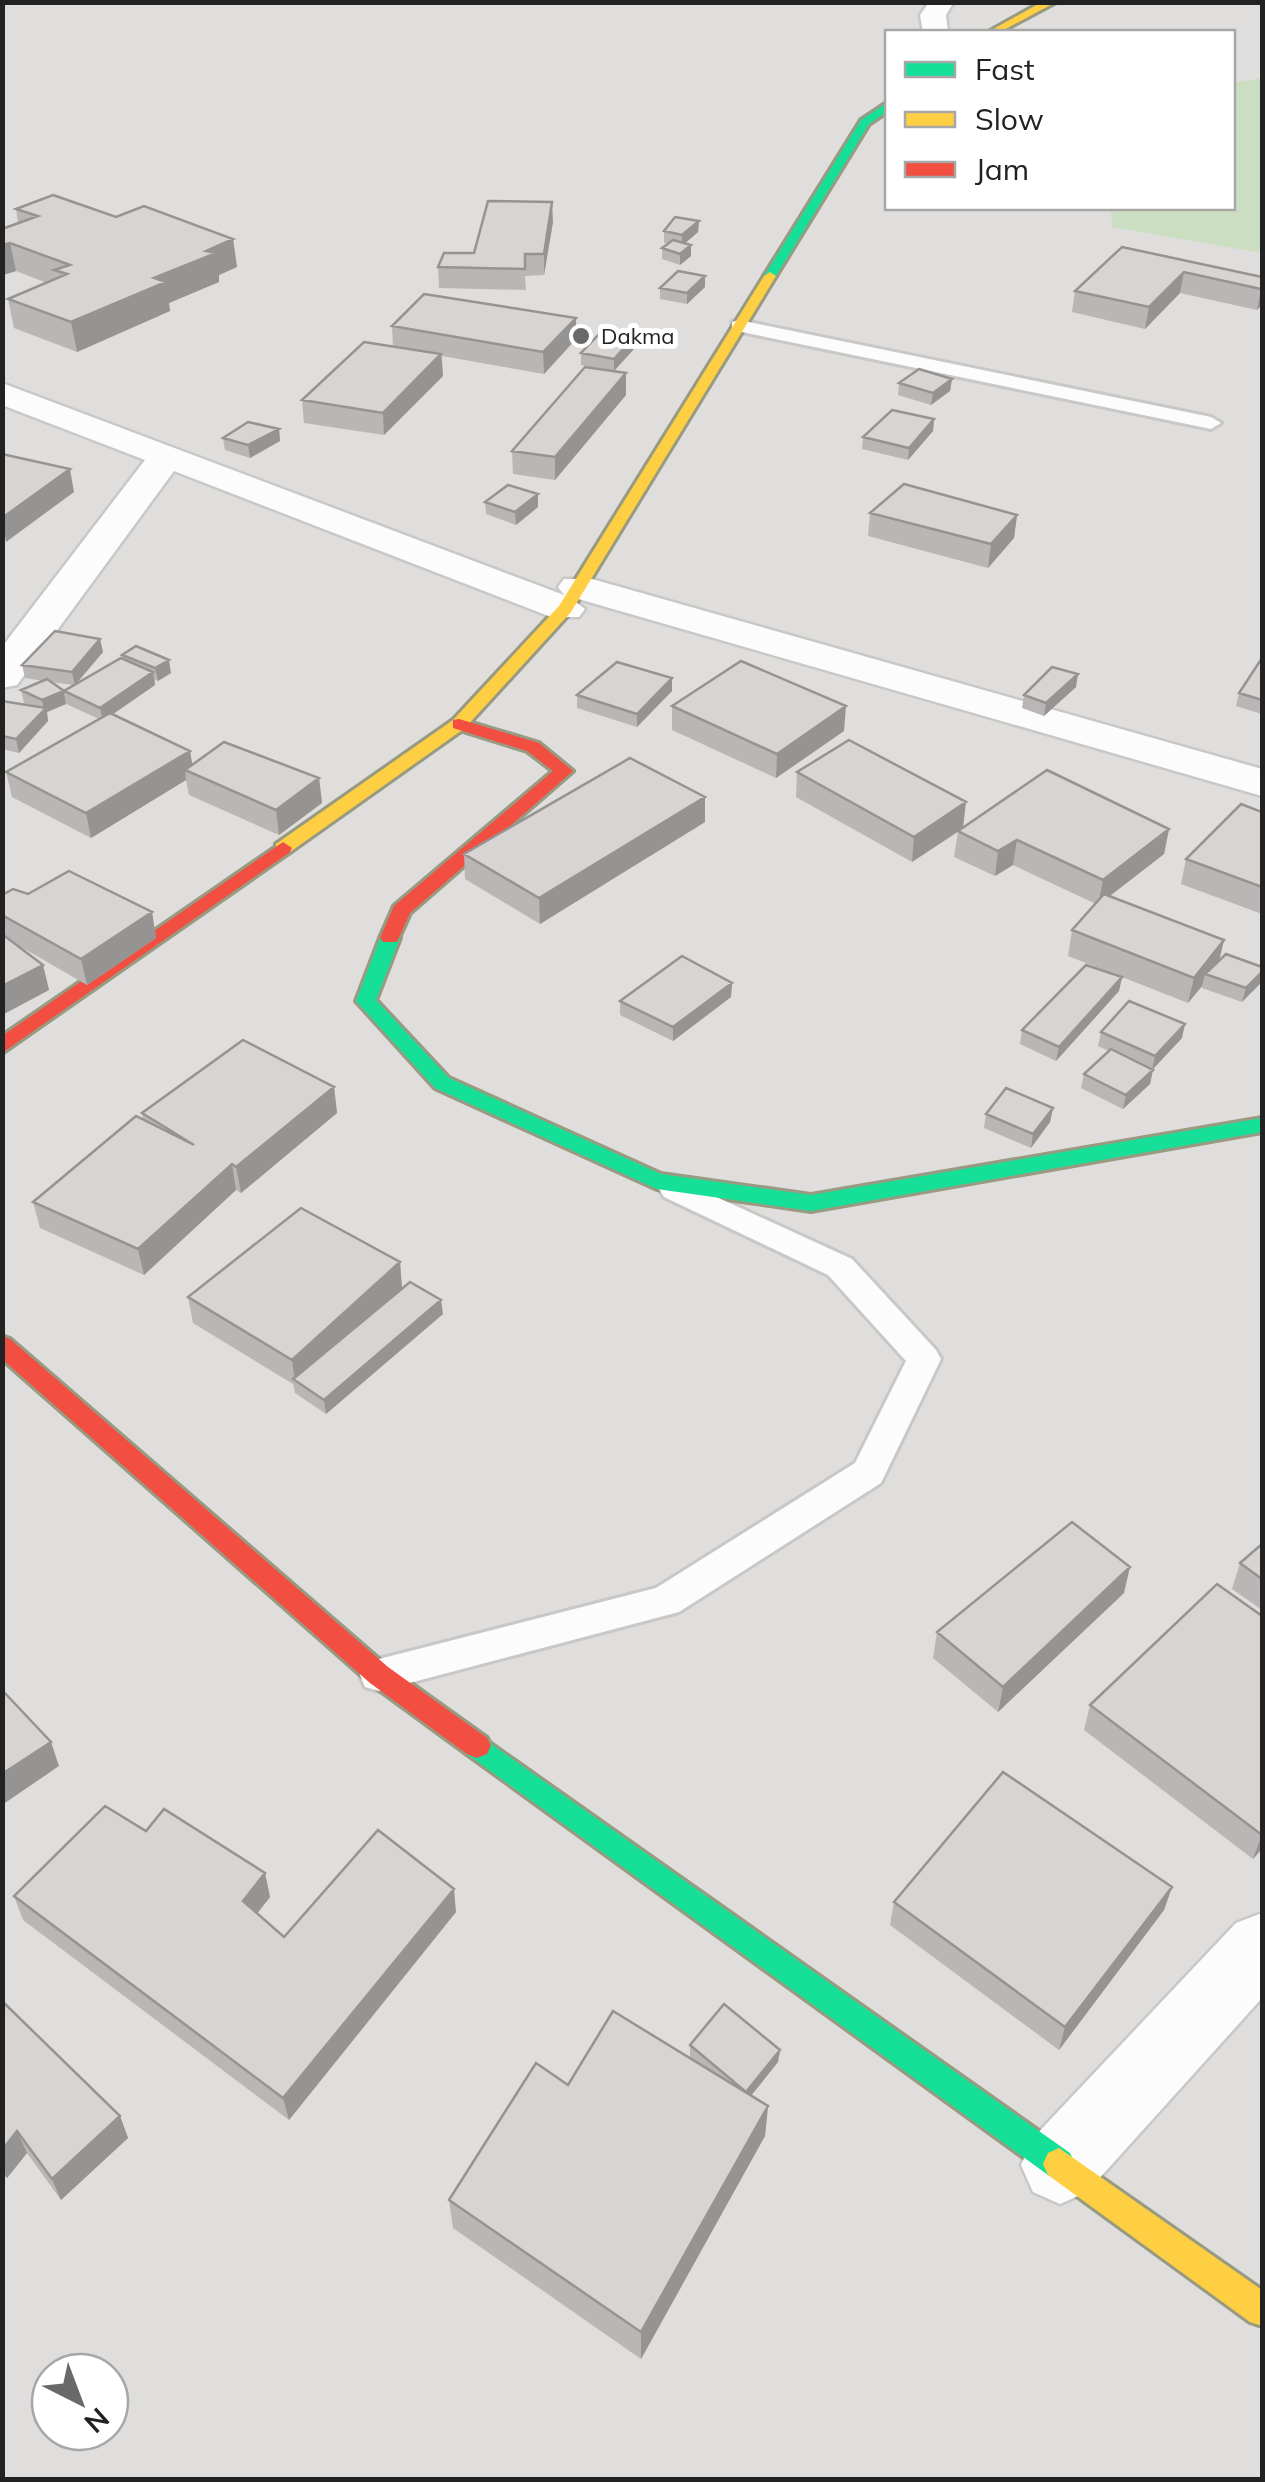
<svg xmlns="http://www.w3.org/2000/svg" width="1265" height="2482" font-family="Mulish,sans-serif">
<style>
.residential{fill:#dfdedc;fill-rule:evenodd}
.forest{fill:#cbdec1}
.lines{fill:none;stroke-linecap:round;stroke-linejoin:round}
.lane-casing{stroke:#c9c8c7;stroke-width:6}
.street-casing{stroke:#c9c8c7;stroke-width:5}
.fast-casing{stroke:#999a82;stroke-width:6}
.slow-casing{stroke:#999a82;stroke-width:6}
.jam-casing{stroke:#999a82;stroke-width:6}
.lane{fill:#fdfcfc;fill-rule:evenodd}
.street{fill:#fdfcfc;fill-rule:evenodd}
.fast{fill:#16e098;fill-rule:evenodd}
.slow{fill:#ffcf43;fill-rule:evenodd}
.jam{fill:#f24e42;fill-rule:evenodd}
.wall{fill:#b9b6b5}
.shaded-wall{fill:#969493}
.building{fill:#d7d4d2;stroke:#969493;stroke-width:2.5}
.poi-dot{fill:#6a6968;stroke:#fff;stroke-width:4}
.labels{text-anchor:middle;stroke-width:10;stroke-linejoin:round;paint-order:stroke}
.far-poi-label{font-size:22px;fill:#222;stroke:#fff;text-anchor:start}
</style>
<rect width="100%" height="100%" fill="#f0eeeb"/>
<!-- residential -->
<path class="residential" d="M3,3H1262V2479H3ZM888,32H1232V208H888ZM50,2372H110V2432H50Z"/>
<!-- forest -->
<path class="forest" d="M1262,78V253L1112,227L1111,208H1232L1233,83Z"/>
<g class="lines">
<!-- lane casing -->
<g class="lane-casing">
<path id="lane" d="M739,320L1211,417L1221,423L1211,429L732,330V322Z
M675,1178L852,1259L936,1350L941,1359L881,1483L679,1612L379,1691L365,1687L360,1675L365,1663L379,1659L656,1588L855,1463L906,1361L828,1275L664,1197L659,1189L664,1181Z"/>
</g>
<!-- street casing -->
<g class="street-casing">
<path id="street" d="M929,2H954L946,15L948,32H923L920,15Z
M2,383L564,595L558,587L564,579H592L1262,769V796L568,596L585,609L579,617H551L174,471L17,685L2,688V647L145,460L2,405Z
M1262,1913V1998L1087,2192L1060,2204L1033,2192L1021,2165L1033,2138L1236,1923Z"/>
</g>
<!-- fast casing -->
<g class="fast-casing">
<path id="fast" d="M888,102V111L869,124L776,276L765,279L764,276L861,120Z
M390,932L400,938L376,1000L449,1078L661,1174L811,1195L1262,1118V1132L811,1211L657,1189L435,1088L356,1001L380,938Z
M477,1734L1070,2153L1075,2164L1070,2175L1059,2180L1048,2175L467,1754L463,1746L467,1738Z"/>
</g>
<!-- slow casing -->
<g class="slow-casing">
<path id="slow" d="M1042,2H1056L1000,32H988Z
M770,272L776,276L571,612L465,728L290,852H276V844L453,720L559,606L764,276Z
M1059,2148L1262,2290V2326L1250,2322L1048,2175L1043,2164L1048,2153Z"/>
</g>
<!-- jam casing -->
<g class="jam-casing">
<path id="jam" d="M459,719L539,743L573,771L410,913L397,942H383L380,938L394,906L553,771L527,751L453,728V720Z
M283,842L292,848L290,852L2,1053V1036Z
M2,1336L10,1339L388,1667L487,1738L491,1746L487,1754L477,1758L467,1754L370,1683L2,1359Z"/>
</g>
<!-- lane -->
<use href="#lane" class="lane"/>
<!-- street -->
<use href="#street" class="street"/>
<!-- fast -->
<use href="#fast" class="fast"/>
<!-- slow -->
<use href="#slow" class="slow"/>
<!-- jam -->
<use href="#jam" class="jam"/>
</g>
<!-- wall -->
<path class="wall" d="M16,209L116,217L233,239L237,267L219,275V282L169,303L170,311L77,352L14,328L8,299L47,283L16,271L2,275V229L18,223Z
M699,221L698,232L685,243L691,245V256L680,265L662,259V248L668,243H664V231Z
M553,222L544,275L525,276L526,290L439,288L438,267Z
M1122,247L1262,277V305L1257,310L1180,293L1145,329L1072,312L1075,291Z
M705,287L687,304L660,299V288Z
M576,318V339L544,374L442,356L443,376L384,435L304,423L302,400L393,347L392,326Z
M634,349L614,371L581,365V353Z
M952,379L950,391L931,405L898,395L899,383Z
M626,395L555,480L513,474L512,451Z
M934,419L933,431L908,460L862,449L863,437Z
M279,429L280,441L250,458L225,450L223,438Z
M538,494V507L516,525L486,514L485,502Z
M870,513L1017,515L1014,538L988,568L868,536Z
M100,639L103,652L75,685L123,659L122,655L171,673L158,681L155,680V685L113,714L190,751L192,765L319,778L322,803L279,835L189,795L186,780L91,838L12,797L6,772L99,719L66,704L64,691L74,685L51,682L66,704L47,712L48,721L19,753L2,749V701L29,705L24,703L21,690L44,681L25,678L22,665Z
M1262,658V714L1236,706L1239,693Z
M672,678V691L637,727L577,708V695Z
M1076,687L1044,716L1022,708L1024,695Z
M672,706L844,731L776,778L672,730Z
M797,772L963,828L1169,829L1164,854L1110,896L1219,960L1262,967L1242,1002L1202,988V986L1188,1003L1122,977L1119,991L1056,1061L1020,1044L1022,1030L1119,976L1068,956L1072,930L1096,904L1013,865L995,876L954,857L958,832L912,862L796,797Z
M1262,812V914L1181,884L1186,859Z
M705,822L540,924L465,879L464,854Z
M28,894L152,912L156,938L87,985L16,944L43,965L49,990L2,1015V895Z
M732,983L731,997L673,1041L620,1015V1001Z
M1101,1032L1182,1038L1152,1070L1150,1084L1123,1109L1081,1088L1084,1074L1109,1051L1098,1046Z
M334,1087L337,1113L241,1193L236,1190L144,1275L40,1228L33,1202L143,1120L142,1113Z
M1053,1108L1050,1122L1031,1148L984,1128L986,1114Z
M400,1262L402,1288L443,1314L326,1414L295,1393L293,1384L193,1323L188,1297Z
M1262,1544V1610L1232,1589L1240,1563Z
M1124,1593L998,1712L933,1658L937,1632Z
M1262,1616V1849L1253,1859L1084,1730L1090,1705Z
M146,1831L265,1873L270,1897L257,1914L284,1937L456,1912L289,2120L23,1920L14,1896Z
M1172,1887L1164,1910L1059,2050L890,1925L894,1902Z
M2,2001L120,2116L128,2138L61,2200L27,2153L7,2178L2,2173Z
M690,2045L780,2050L778,2062L751,2096L768,2106L765,2136L641,2359L453,2228L449,2200L568,2085L690,2057Z"/>
<!-- shaded-wall -->
<path class="shaded-wall" d="M552,202L553,222L544,275V254Z
M699,221L698,232L682,246V235Z
M233,239L237,267L219,275V282L169,303L170,311L77,352L71,322L206,251Z
M10,243L16,271L3,275L2,245Z
M691,245V256L680,265V254Z
M1184,272L1180,293L1145,329L1149,307Z
M705,276V287L687,304V293Z
M1262,287V305L1257,310L1261,289Z
M576,318V339L544,374L543,352Z
M634,337V349L614,371V359Z
M441,354L443,376L384,435L383,413Z
M626,373V395L555,480V457Z
M952,379L950,391L931,405L933,393Z
M934,419L933,431L908,460L909,448Z
M279,429L280,441L250,458L248,445Z
M70,469L74,492L6,542L2,518Z
M538,494V507L516,525L515,512Z
M1017,515L1014,538L988,568L991,544Z
M100,639L103,652L75,685L72,672Z
M169,660L171,673L158,681L155,668Z
M153,672L155,685L103,721L100,708Z
M1078,674L1076,687L1044,716L1046,703Z
M672,678V691L637,727V714Z
M64,691L66,704L47,712L48,721L19,753L16,739L44,710L42,700Z
M846,706L844,731L776,778L777,754Z
M190,751L194,774L185,770L186,780L91,838L86,813Z
M319,778L322,803L279,835L276,810Z
M705,797V822L540,924L539,898Z
M966,802L963,828L912,862L914,837Z
M1169,829L1164,854L1098,905L1103,880Z
M1017,840L1013,865L995,876L998,851Z
M152,912L156,938L87,985L81,959Z
M1224,940L1218,966L1205,974L1202,986L1188,1003L1194,978Z
M43,965L49,990L2,1015V986Z
M1262,972V982L1242,1002L1246,988Z
M1122,977L1119,991L1056,1061L1059,1047Z
M732,983L731,997L673,1041V1027Z
M1185,1024L1182,1038L1152,1070L1155,1056Z
M1153,1070L1150,1084L1123,1109L1126,1095Z
M334,1087L337,1113L241,1193L236,1167Z
M1053,1108L1050,1122L1031,1148L1033,1134Z
M232,1164L236,1190L144,1275L138,1249Z
M400,1262L402,1288L295,1381L292,1360Z
M441,1300L443,1314L326,1414L324,1400Z
M1130,1567L1124,1593L998,1712L1003,1687Z
M51,1742L59,1766L2,1805V1774Z
M1262,1834V1849L1253,1859Z
M265,1873L270,1897L248,1925L243,1901Z
M1172,1887L1164,1910L1059,2050L1065,2027Z
M454,1889L456,1912L289,2120L283,2098Z
M780,2050L778,2062L745,2103L746,2092Z
M768,2106L765,2136L641,2359V2332Z
M120,2116L128,2138L61,2200L52,2179Z
M17,2131L27,2153L7,2178L2,2168V2150Z"/>
<!-- building -->
<path class="building" d="M53,195L116,217L144,206L233,239L206,251L216,253L154,278L166,282L71,322L8,299L67,274L54,270L70,265L10,243L2,245V229L38,216L16,209Z
M488,201L552,202L544,254H525V269L438,267L444,253H474Z
M675,217L699,221L682,235L664,231Z
M673,240L691,245L680,254L662,248Z
M1122,247L1262,277V287L1261,289L1184,272L1149,307L1075,291Z
M678,271L705,276L687,293L660,288Z
M424,294L576,318L543,352L392,326Z
M601,332L634,337L614,359L581,353Z
M364,342L441,354L383,413L302,400Z
M585,367L626,373L555,457L512,451Z
M919,369L952,379L933,393L899,383Z
M892,410L934,419L909,448L863,437Z
M248,422L279,429L248,445L223,438Z
M2,454L70,469L2,518Z
M904,484L1017,515L991,544L870,513Z
M508,485L538,494L515,512L485,502Z
M55,631L100,639L72,672L22,665Z
M136,646L169,660L155,668L122,655Z
M121,658L153,672L100,708L64,691Z
M1262,658V700L1239,693Z
M741,661L846,706L777,754L672,706Z
M617,662L672,678L637,714L577,695Z
M1052,667L1078,674L1046,703L1024,695Z
M47,679L64,691L42,700L21,690Z
M2,701L46,708L16,739L2,736Z
M110,713L190,751L86,813L6,772Z
M849,740L966,802L914,837L797,772Z
M224,742L319,778L276,810L185,770Z
M630,758L705,797L539,898L464,854Z
M1047,770L1169,829L1103,880L1017,840L998,851L958,831Z
M1241,804L1262,812V887L1186,859Z
M69,871L152,912L81,959L2,915V895L13,889L28,894Z
M1104,894L1224,940L1194,978L1072,930Z
M2,934L43,965L2,986Z
M1226,954L1262,967V972L1246,988L1205,974Z
M682,956L732,983L673,1027L620,1001Z
M1086,965L1122,977L1059,1047L1022,1030Z
M1129,1001L1185,1024L1155,1056L1101,1032Z
M243,1040L334,1087L236,1167L232,1164L138,1249L33,1202L136,1116L194,1145L142,1113Z
M1111,1049L1153,1070L1126,1095L1084,1074Z
M1006,1088L1053,1108L1033,1134L986,1114Z
M301,1208L400,1262L292,1360L188,1297Z
M410,1282L441,1300L324,1400L293,1379Z
M1072,1522L1130,1567L1003,1687L937,1632Z
M1262,1544V1579L1240,1563Z
M1217,1584L1262,1616V1835L1090,1705Z
M2,1690L51,1742L2,1774Z
M1003,1772L1172,1887L1065,2027L894,1902Z
M105,1806L146,1831L164,1809L265,1873L243,1901L284,1937L378,1830L454,1889L283,2098L14,1896Z
M2,2001L120,2116L52,2179L17,2131L2,2150Z
M724,2004L780,2050L746,2092L690,2045Z
M613,2011L768,2106L641,2332L449,2200L536,2063L568,2085Z"/>
<!-- markers -->
<circle class="poi-dot" cx="581" cy="336" r="10"/>
<g class="labels">
<!-- far-poi labels -->
<g class="far-poi-label">
<text x="601" y="344">Dakma</text>
</g>
</g>
<!-- border -->
<rect width="1265" height="2482" fill="none" stroke="#222222" stroke-width="10"/>
<!-- legend -->
<rect x="885" y="30" width="350" height="180" fill="#ffffff" stroke="#a7a7a7" stroke-width="2.5"/>
<rect x="905" y="62" width="50" height="15" fill="#16e098" stroke="#a7a7a7" stroke-width="2.5"/>
<text x="975" y="80" font-size="30" fill="#222222">Fast</text>
<rect x="905" y="112" width="50" height="15" fill="#ffcf43" stroke="#a7a7a7" stroke-width="2.5"/>
<text x="975" y="130" font-size="30" fill="#222222">Slow</text>
<rect x="905" y="162" width="50" height="15" fill="#f24e42" stroke="#a7a7a7" stroke-width="2.5"/>
<text x="975" y="180" font-size="30" fill="#222222">Jam</text>
<!-- north arrow -->
<g transform="translate(80 2402) rotate(138)"><circle r="48" fill="#ffffff" stroke="#a7a7a7" stroke-width="2.5"/>
<path d="M0-8L18 38L0 25L-18 38Z" fill="#6a6968"/>
<text y="-15" font-size="28" font-weight="bold" text-anchor="middle" fill="#222222">N</text>
</g>
</svg>
